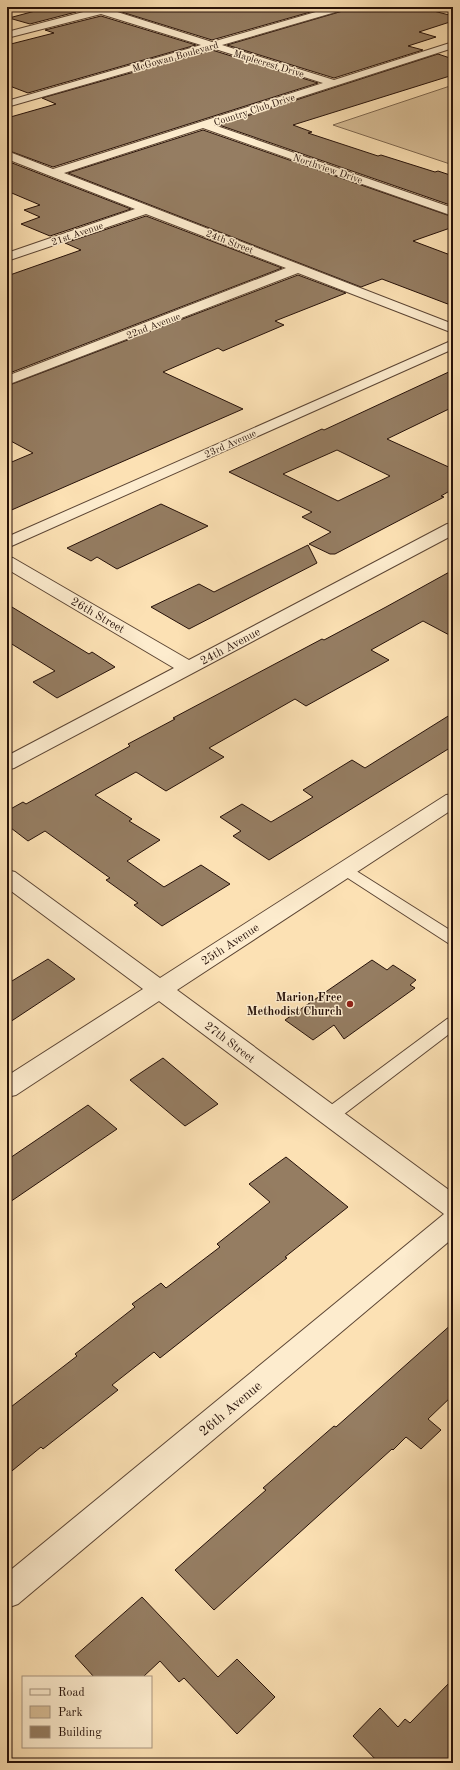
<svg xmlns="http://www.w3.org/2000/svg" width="460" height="1770" font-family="'Old Standard TT',serif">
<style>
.green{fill:#d8be97;stroke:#7f6850}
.building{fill:#957d62;stroke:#261109;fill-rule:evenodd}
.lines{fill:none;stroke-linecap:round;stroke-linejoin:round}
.lane-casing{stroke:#5c4534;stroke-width:2}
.street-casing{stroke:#5c4534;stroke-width:2}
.lane{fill:#fdecce;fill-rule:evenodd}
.street{fill:#fdecce;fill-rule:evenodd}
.poi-dot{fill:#8f2418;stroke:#fdecce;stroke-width:1.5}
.labels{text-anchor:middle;stroke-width:3;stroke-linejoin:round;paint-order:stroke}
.far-street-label{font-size:10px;fill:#261109;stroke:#fdecce}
.street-label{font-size:12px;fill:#261109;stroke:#fdecce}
.poi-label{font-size:12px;font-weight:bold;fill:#261109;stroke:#fdecce;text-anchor:end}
.near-street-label{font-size:14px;fill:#261109;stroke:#fdecce}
</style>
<rect width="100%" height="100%" fill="#fce1b4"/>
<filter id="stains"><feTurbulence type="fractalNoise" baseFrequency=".005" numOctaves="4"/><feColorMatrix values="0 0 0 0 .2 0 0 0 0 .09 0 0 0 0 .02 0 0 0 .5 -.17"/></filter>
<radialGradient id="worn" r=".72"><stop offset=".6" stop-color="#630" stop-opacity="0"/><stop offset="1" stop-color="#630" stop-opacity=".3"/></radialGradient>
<!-- green -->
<path class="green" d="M453,85V165L333,125Z"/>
<!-- building -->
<path class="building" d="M50,7H59L76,12L30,24L9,18Z
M112,7H328L212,40L112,9Z
M350,7H418L453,16V21L419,32L436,37L408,46L423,50L334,78L227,45L346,10Z
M101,16L196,45L28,93L7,85V45L54,33L45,30Z
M212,50L318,83L53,167L7,150V118L56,104L42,98Z
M438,54L453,59V75L293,125L312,132L308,133L378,156L381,155L435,172L438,171L453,176V206L219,125Z
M203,130L453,217V227L413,241L453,256V306L382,279L361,287L68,173Z
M7,161L131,209L50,236L21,224L40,217L24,210L40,205L7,191Z
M146,216L282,268L7,374V276L81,250L65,243Z
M298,275L346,293L275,321L284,325L223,351L218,348L163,372L243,409L7,512V464L33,453L7,439V386Z
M453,370V407L387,439L453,469V489L441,496L444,497L335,554H330L309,544L331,532L302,517L312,512L229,472L322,429L324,430ZM337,450L390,476L338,501L283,474Z
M161,504L208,526L117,569L97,557L91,561L67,548Z
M308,545L317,563L189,629L151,607L199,584L214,592Z
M453,570V637L423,621L371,650L389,660L306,706L295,699L209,748L224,757L166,791L136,772L95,795L132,819L129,821L160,840L127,861L164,887L201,865L230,884L162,926L134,905L138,903L106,880L110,878L45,831L28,841L7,825V811L23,802L26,804L130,746L128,744L175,719L173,718L322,639L324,640L386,607Z
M7,604L89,654L92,652L115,667L57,698L33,682L55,671L7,641Z
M453,713V746L269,860L233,836L241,831L220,817L242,804L271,822L313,797L303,790L352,760L365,768Z
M48,959L75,979L7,1024V984Z
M372,960L387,970L393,965L416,980L410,985L415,988L344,1039L334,1025L313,1040L285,1020Z
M163,1058L218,1104L185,1126L130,1080Z
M88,1105L117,1129L7,1204V1160Z
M286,1157L348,1207L285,1257L287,1258L160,1358L154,1352L112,1385L118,1390L43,1449L41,1447L7,1475V1410L77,1356L75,1354L135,1307L132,1304L161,1283L166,1288L220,1247L217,1244L270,1202L249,1184Z
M453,1323V1395L428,1419L441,1430L421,1449L406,1437L393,1450L392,1449L214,1610L175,1570L266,1490L263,1488L334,1426L336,1427Z
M142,1597L218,1677L237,1659L275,1697L237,1734L184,1678L179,1682L160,1661L143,1677H94L75,1656Z
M453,1679V1763H379L353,1736L380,1708L398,1727L405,1719L410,1723Z"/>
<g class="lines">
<!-- lane casing -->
<g class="lane-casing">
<path id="lane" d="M345,865L350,867L453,932V944L448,943L340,873L338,870L340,867Z
M453,1017V1031L335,1121L329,1122L323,1121L320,1116L323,1111L447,1019Z"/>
</g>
<!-- street casing -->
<g class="street-casing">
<path id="street" d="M85,7H110L111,10L212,42L333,7H348L346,9L222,45L334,80L453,42V48L214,125L453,208V216L203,128L64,173L453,324V333L298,273L7,385V376L286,268L146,214L7,261V253L135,209L7,159V151L53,169L323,83L212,48L7,107V101L201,45L101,14L7,38V32L91,10Z
M453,340V349L7,548V537Z
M453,523V535L14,768L7,770V756L174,668L7,569V557L13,558L189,660L447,524Z
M453,794V809L177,990L453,1193V1238L18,1604L7,1608V1573L444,1214L159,1001L16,1095L7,1097V1076L143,989L7,888V870L15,872L160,978L446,795Z"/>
</g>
<!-- lane -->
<use href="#lane" class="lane"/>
<!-- street -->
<use href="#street" class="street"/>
</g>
<!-- markers -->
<circle class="poi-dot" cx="350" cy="1004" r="4"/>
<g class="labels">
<!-- far-street labels -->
<g class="far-street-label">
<text transform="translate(175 56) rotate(-16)" y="4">McGowan Boulevard</text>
<text transform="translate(269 63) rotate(17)" y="4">Maplecrest Drive</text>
<text transform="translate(254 109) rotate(-18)" y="4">Country Club Drive</text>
<text transform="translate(328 168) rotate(19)" y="4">Northview Drive</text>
<text transform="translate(77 233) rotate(-19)" y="4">21st Avenue</text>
<text transform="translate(230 241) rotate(21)" y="4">24th Street</text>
<text transform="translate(153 325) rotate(-21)" y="4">22nd Avenue</text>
<text transform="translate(230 443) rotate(-24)" y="4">23rd Avenue</text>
</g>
<!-- street labels -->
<g class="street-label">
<text transform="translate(98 615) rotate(30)" y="4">26th Street</text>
<text transform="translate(230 646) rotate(-28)" y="4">24th Avenue</text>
<text transform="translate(230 944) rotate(-33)" y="4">25th Avenue</text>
<text transform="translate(230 1042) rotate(37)" y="4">27th Street</text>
</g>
<!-- poi labels -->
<g class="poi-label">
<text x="342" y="1001">Marion Free<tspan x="342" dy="14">Methodist Church</tspan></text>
</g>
<!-- near-street labels -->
<g class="near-street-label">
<text transform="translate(230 1408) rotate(-40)" y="5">26th Avenue</text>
</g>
</g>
<!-- margin -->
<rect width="460" height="1770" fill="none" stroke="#fce1b4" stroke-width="24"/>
<rect x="8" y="8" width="444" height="1754" fill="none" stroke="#261109" stroke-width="2"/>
<rect x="12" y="12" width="436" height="1746" fill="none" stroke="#261109"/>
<!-- legend -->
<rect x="22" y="1676" width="130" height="72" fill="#fdecce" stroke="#a7947f"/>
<rect x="30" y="1689" width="20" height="6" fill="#fdecce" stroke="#a7947f"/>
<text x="58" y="1696" font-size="12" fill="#261109">Road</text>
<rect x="30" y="1706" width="20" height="12" fill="#d8be97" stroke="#a7947f"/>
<text x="58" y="1716" font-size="12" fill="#261109">Park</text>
<rect x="30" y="1726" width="20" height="12" fill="#957d62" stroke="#a7947f"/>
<text x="58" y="1736" font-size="12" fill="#261109">Building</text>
<rect width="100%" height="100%" filter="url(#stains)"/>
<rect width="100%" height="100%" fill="url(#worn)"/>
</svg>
